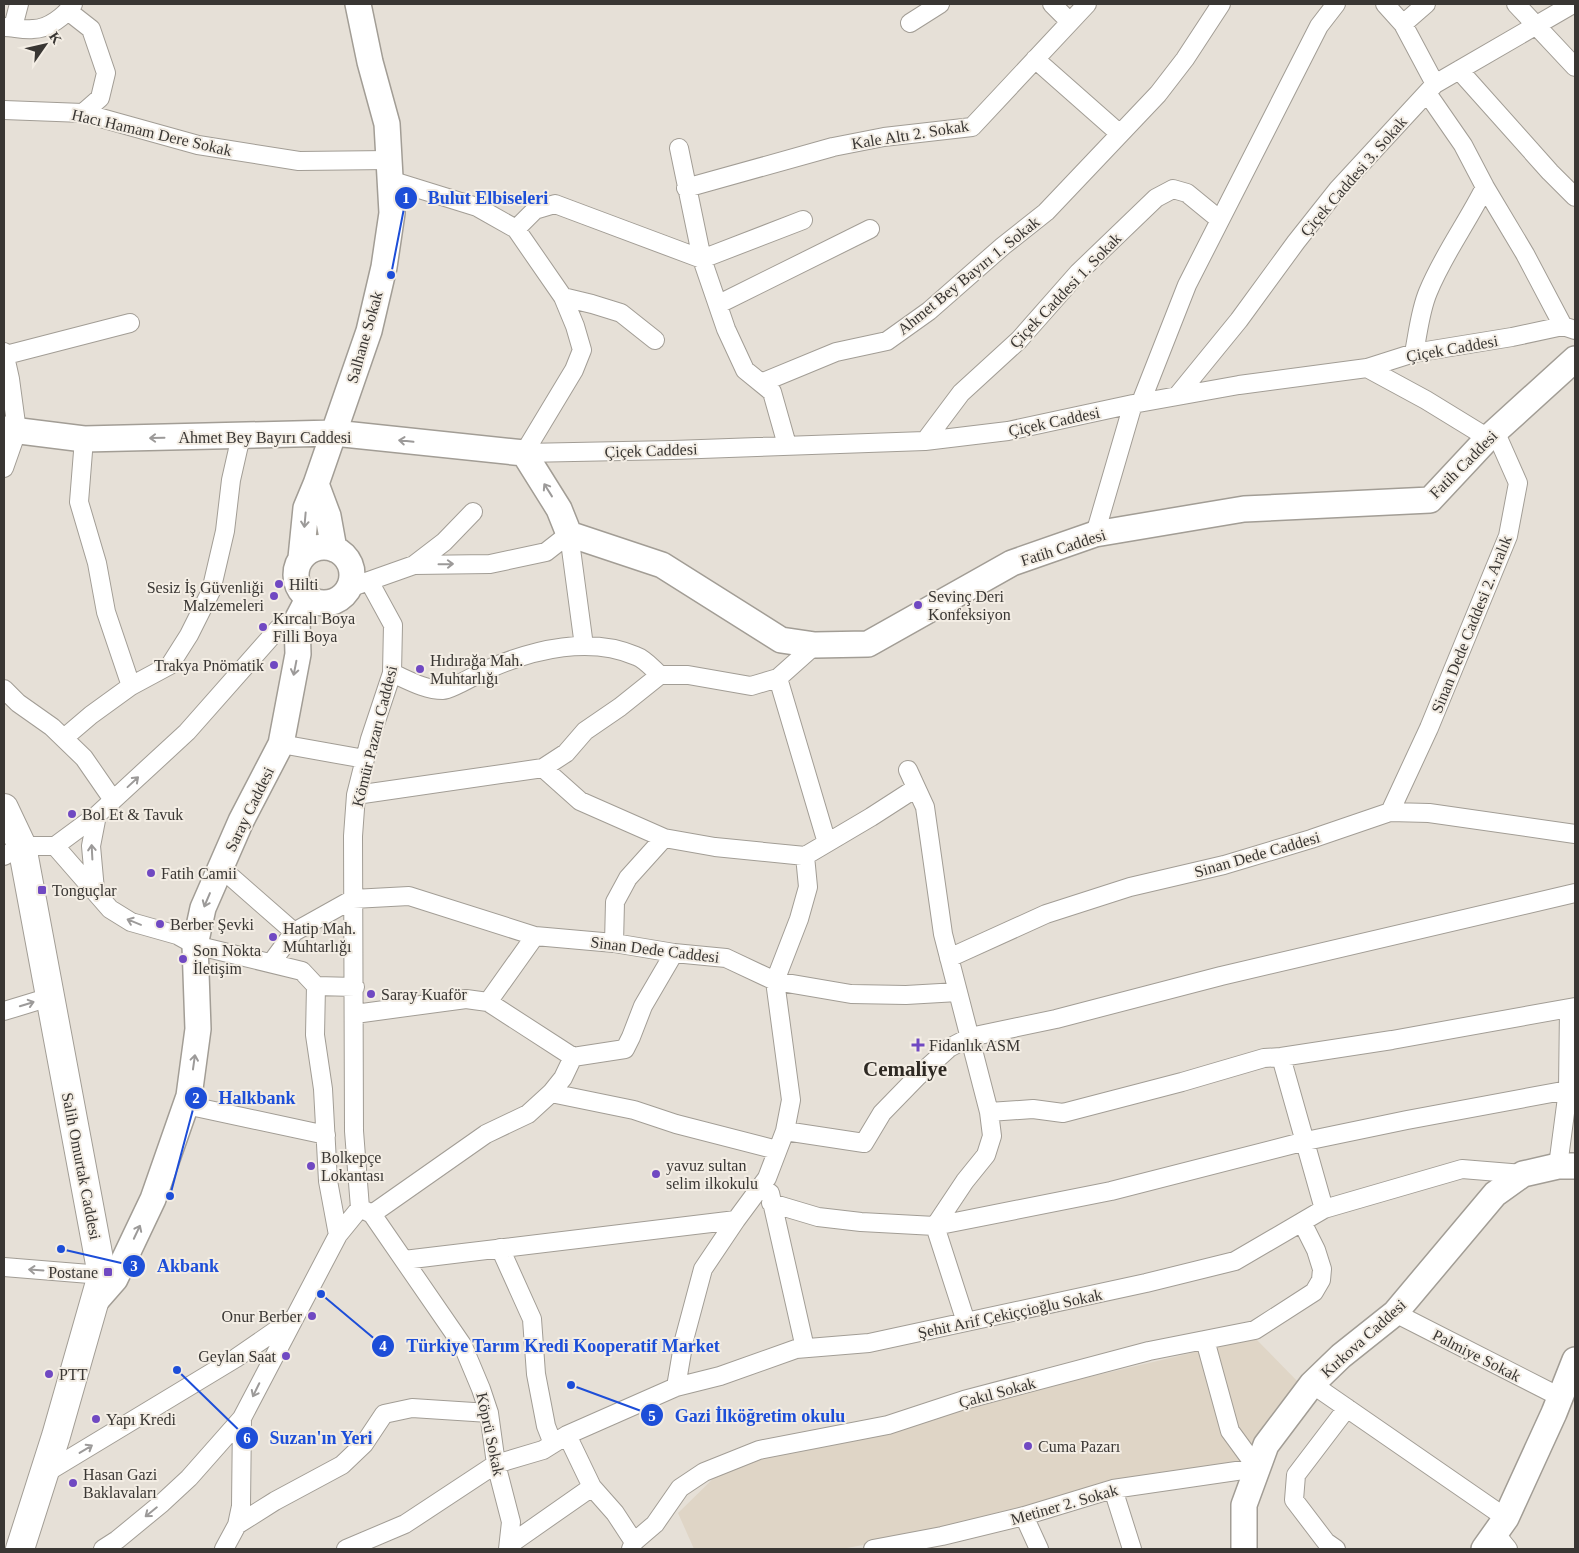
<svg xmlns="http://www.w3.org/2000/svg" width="1579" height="1553" font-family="Georgia,serif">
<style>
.built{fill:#dfd5c6}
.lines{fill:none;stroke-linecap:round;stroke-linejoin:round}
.street-casing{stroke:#a29d95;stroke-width:20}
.secondary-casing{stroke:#a29d95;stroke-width:28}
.primary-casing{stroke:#a29d95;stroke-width:30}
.street{stroke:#fff;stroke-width:18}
.secondary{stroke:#fff;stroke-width:25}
.primary{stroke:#fff;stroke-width:28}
.oneway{stroke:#9c9a99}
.poi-dot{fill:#7049c2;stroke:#f3ede4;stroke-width:2}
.labels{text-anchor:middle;stroke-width:4;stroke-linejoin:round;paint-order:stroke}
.street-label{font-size:16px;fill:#393633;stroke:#f3ede4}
.poi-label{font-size:16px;fill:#393633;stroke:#f3ede4;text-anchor:start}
.district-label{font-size:21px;font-weight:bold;fill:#2e2923;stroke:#f3ede4}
.leader{fill:none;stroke:#1d4ed8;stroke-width:2}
.callout-dot{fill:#1d4ed8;stroke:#f3ede4;stroke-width:2}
.mark-label{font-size:15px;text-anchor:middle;font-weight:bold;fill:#fff}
.callout-label{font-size:18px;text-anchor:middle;font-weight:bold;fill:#1d4ed8;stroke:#f3ede4;stroke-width:4;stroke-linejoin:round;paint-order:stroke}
</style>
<rect width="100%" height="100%" fill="#e6e0d7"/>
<!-- built -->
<path class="built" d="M1255,1338L1302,1386L1257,1468L1111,1480L952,1529L841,1549H694L678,1513L722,1470L763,1454Z"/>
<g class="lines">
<!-- street casing -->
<g class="street-casing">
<path id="street" d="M1052,4L1070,22
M1385,4L1403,24L1435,84
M1516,4L1575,67
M68,11L91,29L106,73L100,98L83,113
M910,23L940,4
M1403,24L1426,4
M4,27C13,27 23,30 33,29C48,29 65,16 73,4
M13,27L19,4
M1035,59L1120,134
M1459,70L1550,172L1575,197
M1427,93L1463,145L1485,187L1525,254L1563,326
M4,110L83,113L198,145L299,161L389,160
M679,148L702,259L726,329L745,370L772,392L787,445
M390,180L477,207L516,229L563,297L575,326L582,350L574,370L524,453
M686,188L833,147L884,137L972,127L1087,4
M516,229L535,210L555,204L702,259L803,220
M563,297L592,304L621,313L655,340
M719,304L870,229
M4,352L10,379L17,431L4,468
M1414,353C1418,333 1420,311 1428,292C1443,255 1467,223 1485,187
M6,355L130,323
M1367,368L1426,400L1488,438
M761,383L836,352L887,341L929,311L1003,246L1046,212L1158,94L1185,59L1221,4
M1177,396L1239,320L1296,242L1338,189L1435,84L1573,4
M1141,402L1187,285L1319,26L1336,4
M84,439L79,502L97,563L106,612L131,686
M925,441L961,393L1019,340L1078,273L1156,198L1173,189L1187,193L1220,220
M524,453L673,450L925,441L1008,431L1133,404L1239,385L1367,368L1414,353L1512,337L1563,326L1575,330
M569,534L584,646
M1095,534L1133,404
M414,565L444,542L473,512
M349,588L414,565L490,564L546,552L569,534
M392,673C408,680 425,690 443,690C451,690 480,672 491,668C535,649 590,636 636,656C645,659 653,669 660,675
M778,678L827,843
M4,689L18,703L52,727L84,758L113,800
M64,738L91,715L131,686L170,665L189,635L211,591L225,531L231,480L241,436
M281,744L365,759
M543,768L580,801L664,838L715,847L805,856L871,817L916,788
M908,770L925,807L943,934L989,1112L992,1136L986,1155L965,1181L935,1226L966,1322
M356,795L543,768L566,753L585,731L620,707L660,675H688L751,686L778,678L815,645
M1390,812L1429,728L1508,536L1518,483L1495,431
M55,846L110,909L131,922L177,935L195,945L302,971L316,986L355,987
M4,856L22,846H55L97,815L187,732L278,629L297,620
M221,868L294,932
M95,890L91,846L97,815
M614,943L615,902L628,878L664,838
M949,958L1046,914L1130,887L1224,865L1311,839L1390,812L1429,813L1575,834
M271,963L294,932L353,899L409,896L535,936L614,943L674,953L726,958L775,981L851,994L906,995L958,992
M488,1002L535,936
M4,1011L50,997
M355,1014L466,999L488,1002L573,1057
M1281,1057L1324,1209
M551,1093L634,1110L676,1124L777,1150
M186,1105L326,1135
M989,1112L1033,1109L1063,1113L1182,1082L1264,1058L1281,1057L1392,1040L1575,1007
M785,1131L864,1143L882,1113L918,1076L949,1048L970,1037L1056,1019L1221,976L1575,893
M1558,1166L1568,1090L1569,1009
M770,1193L805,1348
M771,1203L818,1217L861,1222L935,1226L1111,1191L1306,1141L1407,1120L1568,1090
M360,1208L354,1131L353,836L356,795L370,739L392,673L393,625L369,581
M362,1209L372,1214L463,1346L481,1389L489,1413L496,1464L511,1522L508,1549
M372,1214L486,1134L528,1114L551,1093L563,1078L573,1057L625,1049L631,1037L643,1006L674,953
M338,1235L360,1208
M500,1248L532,1319L536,1374L546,1426L553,1444
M404,1260L736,1220L767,1178L785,1131L791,1100L775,981L799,919L808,887L805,856
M4,1267L102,1275
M1395,1313L1560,1397
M1312,1384L1506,1518
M676,1387L684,1340L703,1269L736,1220
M567,1435L592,1487L615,1513L634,1542
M44,1474L236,1358L291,1320
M1113,1489L1132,1549
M1024,1516L1039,1549
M237,1525L275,1501L342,1465L364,1444L384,1414L412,1408L489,1413
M1495,1533L1508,1549
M509,1545L592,1487
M103,1549L117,1540L162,1503L189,1478L242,1418L338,1235L328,1181L323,1089L315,1035L316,986
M224,1549L237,1525L241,1506L242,1418
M346,1549L405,1524L496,1464L543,1450L567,1435L676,1387L720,1376L796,1349L869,1343L1146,1283L1235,1261L1324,1209L1462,1169L1523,1174
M631,1549L634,1542L655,1524L680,1488L704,1472L759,1450L888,1425L964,1400L1149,1351L1255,1330L1314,1292L1321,1280L1322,1269L1316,1250L1302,1222
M873,1549L942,1536L1024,1516L1113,1489L1257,1468L1230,1431L1205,1340
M1336,1549L1326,1542L1294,1500L1296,1475L1347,1408"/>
</g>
<!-- secondary casing -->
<g class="secondary-casing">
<path id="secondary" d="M4,429L84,439L334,433L524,453L559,509L569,534L662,565L781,640L815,645L868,644L1012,563L1095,534L1244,509L1430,500L1488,438L1575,359
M316,484L328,516L334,549
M296 575a28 28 0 1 1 56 0a28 28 0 1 1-56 0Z
M301,558L306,508L316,484L369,331L384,267L392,213L387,124L370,62L358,4
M94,1303L115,1279L153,1199L189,1096L198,1029L195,945L203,908L241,821L281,744L298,654L297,620L308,599
M1244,1549V1505L1266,1445L1312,1384L1341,1356L1395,1313L1495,1194L1523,1174L1558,1166H1575
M1484,1549L1506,1518L1554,1413L1575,1360"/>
</g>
<!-- primary casing -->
<g class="primary-casing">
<path id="primary" d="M4,808L22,846L102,1275L56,1436L20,1549"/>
</g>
<!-- street -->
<use href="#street" class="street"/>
<!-- secondary -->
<use href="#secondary" class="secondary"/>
<!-- primary -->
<use href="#primary" class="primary"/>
</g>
<!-- one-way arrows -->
<defs><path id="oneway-shaft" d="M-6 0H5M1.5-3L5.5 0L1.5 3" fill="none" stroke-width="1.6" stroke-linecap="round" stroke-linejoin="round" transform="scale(1.25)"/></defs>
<g class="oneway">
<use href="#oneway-shaft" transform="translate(157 438) rotate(179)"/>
<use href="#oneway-shaft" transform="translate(406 441) rotate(-174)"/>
<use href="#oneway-shaft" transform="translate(548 490) rotate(-122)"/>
<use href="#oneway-shaft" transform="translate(305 520) rotate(95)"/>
<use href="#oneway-shaft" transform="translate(446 564) rotate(-1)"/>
<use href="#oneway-shaft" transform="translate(295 668) rotate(101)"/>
<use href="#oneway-shaft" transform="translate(133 782) rotate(-43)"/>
<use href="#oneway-shaft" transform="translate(92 852) rotate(-93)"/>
<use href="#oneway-shaft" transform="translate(207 900) rotate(113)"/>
<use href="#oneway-shaft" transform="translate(134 922) rotate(-158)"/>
<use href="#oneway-shaft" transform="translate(27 1004) rotate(-17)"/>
<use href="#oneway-shaft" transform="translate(194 1062) rotate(-82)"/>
<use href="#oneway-shaft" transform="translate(137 1232) rotate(-65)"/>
<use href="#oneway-shaft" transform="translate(36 1270) rotate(-176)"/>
<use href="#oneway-shaft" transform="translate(256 1390) rotate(116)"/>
<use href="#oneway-shaft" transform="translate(86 1449) rotate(-31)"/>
<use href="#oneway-shaft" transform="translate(151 1512) rotate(141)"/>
</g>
<!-- markers -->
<g class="poi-dot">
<circle cx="279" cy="584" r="5"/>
<circle cx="274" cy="596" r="5"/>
<circle cx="918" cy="605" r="5"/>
<circle cx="263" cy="627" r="5"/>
<circle cx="274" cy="665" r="5"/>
<circle cx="420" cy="669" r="5"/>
<circle cx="72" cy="814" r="5"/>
<circle cx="151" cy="873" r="5"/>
<rect x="37" y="885" width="10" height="10" rx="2.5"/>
<circle cx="160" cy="924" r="5"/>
<circle cx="273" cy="937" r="5"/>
<circle cx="183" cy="959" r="5"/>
<circle cx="371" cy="994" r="5"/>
<path d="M915.5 1037.5h5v5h5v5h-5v5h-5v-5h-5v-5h5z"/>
<circle cx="311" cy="1166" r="5"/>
<circle cx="656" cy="1174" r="5"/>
<rect x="103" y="1267" width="10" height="10" rx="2.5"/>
<circle cx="312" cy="1316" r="5"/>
<circle cx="286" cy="1356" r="5"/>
<circle cx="49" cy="1374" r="5"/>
<circle cx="96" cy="1419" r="5"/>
<circle cx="1028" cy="1446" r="5"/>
<circle cx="73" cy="1483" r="5"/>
</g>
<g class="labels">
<!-- street labels -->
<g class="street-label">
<text transform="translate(152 132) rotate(13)" y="6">Hacı Hamam Dere Sokak</text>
<text transform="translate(910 134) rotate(-9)" y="6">Kale Altı 2. Sokak</text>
<text transform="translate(1353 176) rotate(-49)" y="6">Çiçek Caddesi 3. Sokak</text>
<text transform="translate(968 275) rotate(-39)" y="6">Ahmet Bey Bayırı 1. Sokak</text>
<text transform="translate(1065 290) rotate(-46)" y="6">Çiçek Caddesi 1. Sokak</text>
<text transform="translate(364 337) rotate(-74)" y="6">Salhane Sokak</text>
<text transform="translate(1452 348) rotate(-10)" y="6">Çiçek Caddesi</text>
<text transform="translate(1054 421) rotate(-12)" y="6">Çiçek Caddesi</text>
<text x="265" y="443">Ahmet Bey Bayırı Caddesi</text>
<text transform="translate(651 450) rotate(-2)" y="6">Çiçek Caddesi</text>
<text transform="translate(1463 464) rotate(-45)" y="6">Fatih Caddesi</text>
<text transform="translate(1063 547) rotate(-18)" y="6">Fatih Caddesi</text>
<text transform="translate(1471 624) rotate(-68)" y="6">Sinan Dede Caddesi 2. Aralık</text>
<text transform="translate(374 736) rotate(-76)" y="6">Kömür Pazarı Caddesi</text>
<text transform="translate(249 809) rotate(-64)" y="6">Saray Caddesi</text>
<text transform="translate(1257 854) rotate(-16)" y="6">Sinan Dede Caddesi</text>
<text transform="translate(655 949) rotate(7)" y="6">Sinan Dede Caddesi</text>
<text transform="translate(82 1166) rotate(79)" y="6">Salih Omurtak Caddesi</text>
<text transform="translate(1010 1313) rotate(-12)" y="6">Şehit Arif Çekiççioğlu Sokak</text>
<text transform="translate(1363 1338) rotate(-42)" y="6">Kırkova Caddesi</text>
<text transform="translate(1477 1355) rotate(27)" y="6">Palmiye Sokak</text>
<text transform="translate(997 1392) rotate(-15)" y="6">Çakıl Sokak</text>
<text transform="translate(491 1434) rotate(78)" y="6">Köprü Sokak</text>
<text transform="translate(1064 1504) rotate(-16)" y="6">Metiner 2. Sokak</text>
</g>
<!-- poi labels -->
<g class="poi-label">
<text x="289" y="590">Hilti</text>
<text x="264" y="593" text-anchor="end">Sesiz İş Güvenliği<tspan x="264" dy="18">Malzemeleri</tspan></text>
<text x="928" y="602">Sevinç Deri<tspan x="928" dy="18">Konfeksiyon</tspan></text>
<text x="273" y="624">Kırcalı Boya<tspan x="273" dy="18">Filli Boya</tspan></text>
<text x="430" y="666">Hıdırağa Mah.<tspan x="430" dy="18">Muhtarlığı</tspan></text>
<text x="264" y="671" text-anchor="end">Trakya Pnömatik</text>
<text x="82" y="820">Bol Et &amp; Tavuk</text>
<text x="161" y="879">Fatih Camii</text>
<text x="52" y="896">Tonguçlar</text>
<text x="170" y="930">Berber Şevki</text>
<text x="283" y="934">Hatip Mah.<tspan x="283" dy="18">Muhtarlığı</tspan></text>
<text x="193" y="956">Son Nokta<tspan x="193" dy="18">İletişim</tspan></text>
<text x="381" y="1000">Saray Kuaför</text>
<text x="929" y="1051">Fidanlık ASM</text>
<text x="321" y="1163">Bolkepçe<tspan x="321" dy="18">Lokantası</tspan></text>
<text x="666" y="1171">yavuz sultan<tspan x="666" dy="18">selim ilkokulu</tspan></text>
<text x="98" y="1278" text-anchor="end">Postane</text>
<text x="302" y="1322" text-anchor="end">Onur Berber</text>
<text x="276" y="1362" text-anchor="end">Geylan Saat</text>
<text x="59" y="1380">PTT</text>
<text x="106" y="1425">Yapı Kredi</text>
<text x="1038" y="1452">Cuma Pazarı</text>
<text x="83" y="1480">Hasan Gazi<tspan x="83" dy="18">Baklavaları</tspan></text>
</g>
<!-- district labels -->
<g class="district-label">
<text x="905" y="1076">Cemaliye</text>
</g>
</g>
<!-- callouts -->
<path class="leader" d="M391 275L406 198M170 1196L196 1098M61 1249L134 1266M321 1294L383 1346M571 1385L652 1415M177 1370L247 1438"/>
<g class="callout-dot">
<circle cx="391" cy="275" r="5"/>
<circle cx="170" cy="1196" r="5"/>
<circle cx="61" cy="1249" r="5"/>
<circle cx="321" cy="1294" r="5"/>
<circle cx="571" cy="1385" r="5"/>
<circle cx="177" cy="1370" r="5"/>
<circle cx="406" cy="198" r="12"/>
<circle cx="196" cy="1098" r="12"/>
<circle cx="134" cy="1266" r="12"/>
<circle cx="383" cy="1346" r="12"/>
<circle cx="652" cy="1415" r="12"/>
<circle cx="247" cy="1438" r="12"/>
</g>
<g class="mark-label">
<text x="406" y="203">1</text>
<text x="196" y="1103">2</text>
<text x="134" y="1271">3</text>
<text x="383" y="1351">4</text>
<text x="652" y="1421">5</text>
<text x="247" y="1443">6</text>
</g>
<g class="callout-label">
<text x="488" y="204">Bulut Elbiseleri</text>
<text x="257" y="1104">Halkbank</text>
<text x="188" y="1272">Akbank</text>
<text x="563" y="1352">Türkiye Tarım Kredi Kooperatif Market</text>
<text x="760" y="1422">Gazi İlköğretim okulu</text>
<text x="321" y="1444">Suzan'ın Yeri</text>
</g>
<!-- border -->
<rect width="1579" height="1553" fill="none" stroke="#393633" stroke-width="10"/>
<!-- north arrow -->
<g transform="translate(45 45) rotate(56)" stroke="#f3ede4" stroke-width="4" paint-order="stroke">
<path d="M0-4L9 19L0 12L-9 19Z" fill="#393633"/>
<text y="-8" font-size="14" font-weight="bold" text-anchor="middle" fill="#393633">K</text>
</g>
</svg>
